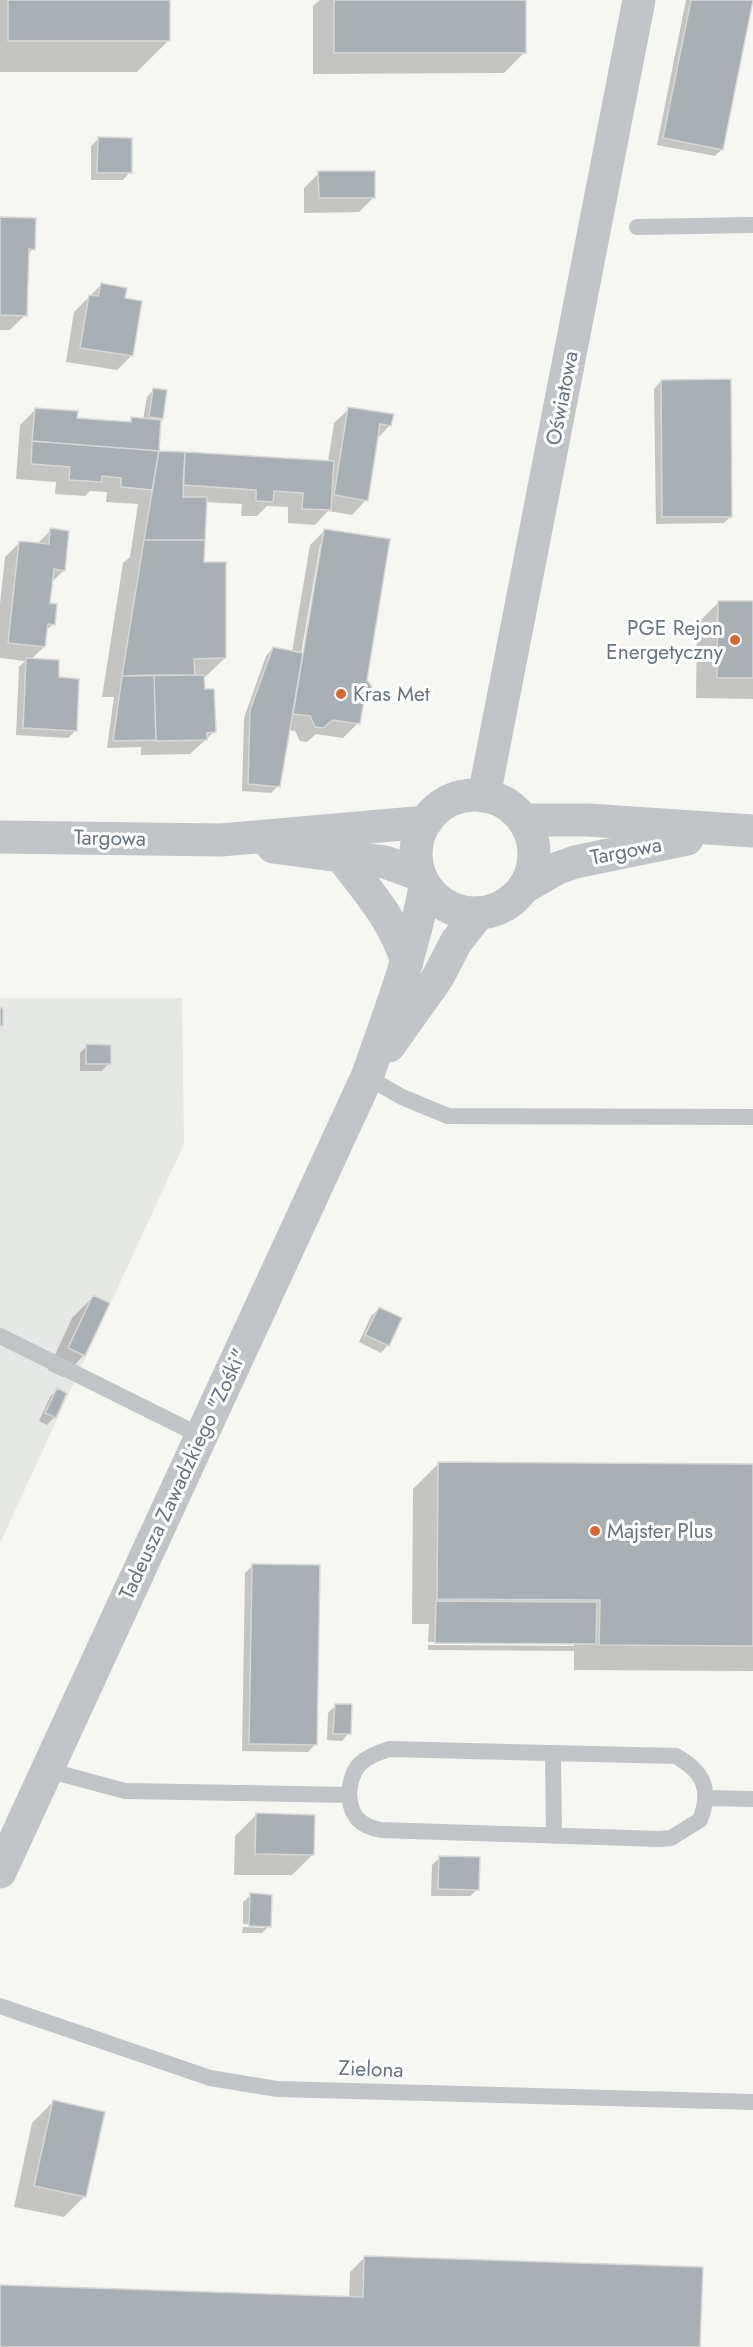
<svg xmlns="http://www.w3.org/2000/svg" width="753" height="2347" font-family="Jost,sans-serif">
<style>
.built{fill:#e6e8e6}
.shadow{fill:#0003;fill-rule:evenodd}
.building{fill:#a9b0b5;stroke:#d7d7d5;stroke-width:1.5}
.lines{fill:none;stroke-linecap:round;stroke-linejoin:round}
.service{stroke:#c1c5c8;stroke-width:16}
.minor{stroke:#c1c5c8;stroke-width:33}
.tertiary{stroke:#c1c5c8;stroke-width:33}
.poi-dot{fill:#da652f;stroke:#fff;stroke-width:2}
.labels{text-anchor:middle;stroke-width:6;stroke-linejoin:round;paint-order:stroke}
.street-label{font-size:21px;fill:#677482;stroke:#fff}
.poi-label{font-size:21px;fill:#677482;stroke:#fff;text-anchor:start}
</style>
<rect width="100%" height="100%" fill="#f6f6f3"/>
<!-- built -->
<path class="built" d="M0,998H182L184,1144L0,1543Z"/>
<!-- shadow -->
<path class="shadow" d="M0,0H169V40L137,72H0Z
M320,0H525V52L504,73L313,74V6Z
M686,0H752L722,149L715,156L657,145Z
M98,139L130,172L123,180H91V146Z
M319,173L374,197L359,212L304,213V188Z
M0,219L33,249L27,255L25,315L10,330H0Z
M101,285L124,299L132,355L117,370L66,362L74,312Z
M661,381L731,516L724,523L656,524L654,389Z
M154,389L161,418L157,452L328,462L334,423L349,409L390,425L376,440L366,500L352,515L328,511L315,525L288,523V507L267,506L257,516H241L242,504L205,502L203,564L225,658L203,679L204,691L214,732L190,754L141,755V747L107,748L114,697H102L123,563L130,557L138,504L106,502L107,492L90,491L85,496L55,494L56,482L16,479L20,425L35,410L75,420L127,424L132,419L143,420L147,397Z
M51,530L64,570L51,583L48,604L53,624L45,632L44,647L30,660L57,679L75,731L68,738L16,735L19,667L25,661L0,658V604L5,557L20,542L37,544Z
M325,530L365,681L358,723L343,738L316,734L307,742L300,741L295,731L288,730L278,786L271,793L242,791L244,718L266,656L273,648L292,652L310,545ZM320,545H323L303,660H300Z
M718,603H753V699L696,698L697,624Z
M87,1046L109,1063L102,1071H80V1053Z
M93,1297L108,1304L84,1355L63,1377L48,1370L72,1318Z
M379,1309L388,1345L381,1353L359,1342L371,1316Z
M57,1390L54,1417L47,1425L39,1421L50,1397Z
M439,1463L753,1465V1671L574,1670V1651L428,1650V1645L574,1646V1643L428,1642L429,1624H412L413,1489Z
M252,1566L316,1744L308,1752L242,1751L245,1573Z
M335,1706L349,1733L342,1741L327,1740L328,1713Z
M256,1815L313,1854L292,1875H234L235,1836Z
M439,1858L478,1889L470,1896H431L432,1865Z
M251,1895L269,1926L262,1933H242L243,1927L264,1928V1925L243,1924V1902Z
M53,2102L85,2196L64,2217L14,2207L32,2123Z
M365,2257L698,2347H0V2287L349,2298L350,2272Z"/>
<!-- building -->
<path class="building" d="M8,0H170V41H8Z
M334,0H526V53H334Z
M691,0H753L723,150L663,138Z
M98,137L132,138V173H97Z
M318,171H375V198H319Z
M0,217L36,218L35,250L29,249L27,316L0,315Z
M101,283L127,288L125,298L142,301L133,356L80,348L89,295L98,296Z
M731,379L732,517H662L661,380Z
M153,388L167,390L163,419L149,417Z
M348,407L394,414L391,426L380,424L368,501L334,495Z
M35,408L78,411L77,418L131,422V417L161,420L159,451L32,441Z
M32,441L159,451L152,490L121,487V478L102,476V482L69,480L70,467L31,464Z
M159,451L185,452L183,497H207L205,540H144Z
M185,452L334,461L331,510L302,509L303,493L274,491L273,502L256,501V490L183,485Z
M50,528L69,531L65,571L54,569L50,603L57,604L55,625L48,624L45,647L8,643L19,541L49,544Z
M324,529L390,539L367,680L372,687L365,694L360,724L333,720L323,728L315,727L310,716L293,714Z
M144,540H205L204,562H226V658L194,659L195,675L122,676Z
M718,601H753V678H717Z
M273,647L303,653L280,787L248,784L250,710Z
M26,658L59,660V677L79,679L77,731L23,728Z
M154,675H204L205,689H214L216,732L207,733V740L156,741Z
M154,675L156,740L113,741L122,676Z
M0,1008H3V1026H0Z
M86,1044L111,1045V1064H86Z
M93,1295L110,1303L85,1356L68,1348Z
M379,1307L402,1318L389,1346L365,1335Z
M57,1388L67,1393L56,1418L45,1413Z
M438,1462L753,1464V1646L599,1645L600,1600L437,1599Z
M252,1564L320,1565L317,1745L249,1744Z
M436,1601L597,1602L596,1644L435,1643Z
M335,1704H352L351,1734H333Z
M256,1813L315,1815L314,1855L255,1854Z
M439,1856L480,1857L479,1890L438,1889Z
M250,1893L272,1895L271,1927L249,1926Z
M53,2100L105,2112L86,2197L34,2186Z
M364,2256L703,2267L700,2347H0V2285L363,2297Z"/>
<g class="lines">
<!-- service -->
<path class="service" d="M637,227L753,225
M367,1077L402,1097L448,1116L753,1117
M0,1336L201,1436
M553,1753L554,1836
M47,1770L125,1791L349,1795C351,1765 362,1758 389,1749L676,1756C704,1772 712,1790 700,1820L671,1838L659,1839L381,1830C360,1826 351,1817 349,1795
M707,1798L753,1799
M0,2006L210,2078L277,2089L753,2102"/>
<!-- minor -->
<path class="minor" d="M484,796L639,0
M389,1046L438,977L456,942L479,913
M0,1872L367,1077C389,1014 413,952 425,887"/>
<!-- tertiary -->
<path class="tertiary" d="M416 854a59 59 0 1 1 118 0a59 59 0 1 1-118 0Z
M523,820H588L753,831
M0,837L221,840L426,822
M273,847L385,862L420,875
M341,856C367,890 394,920 407,962
M523,888L558,868L575,862L687,839"/>
</g>
<!-- markers -->
<g class="poi-dot">
<circle cx="735" cy="640" r="6"/>
<circle cx="341" cy="694" r="6"/>
<circle cx="595" cy="1531" r="6"/>
</g>
<g class="labels">
<!-- street labels -->
<g class="street-label">
<text transform="translate(562 398) rotate(-79)" y="7">Oświatowa</text>
<text transform="translate(110 838) rotate(1)" y="7">Targowa</text>
<text transform="translate(626 851) rotate(-11)" y="7">Targowa</text>
<text transform="translate(183 1474) rotate(-65)" y="7">Tadeusza Zawadzkiego "Zośki"</text>
<text transform="translate(371 2069) rotate(2)" y="7">Zielona</text>
</g>
<!-- poi labels -->
<g class="poi-label">
<text x="723" y="635" text-anchor="end">PGE Rejon<tspan x="723" dy="24">Energetyczny</tspan></text>
<text x="353" y="701">Kras Met</text>
<text x="607" y="1538">Majster Plus</text>
</g>
</g>
</svg>
